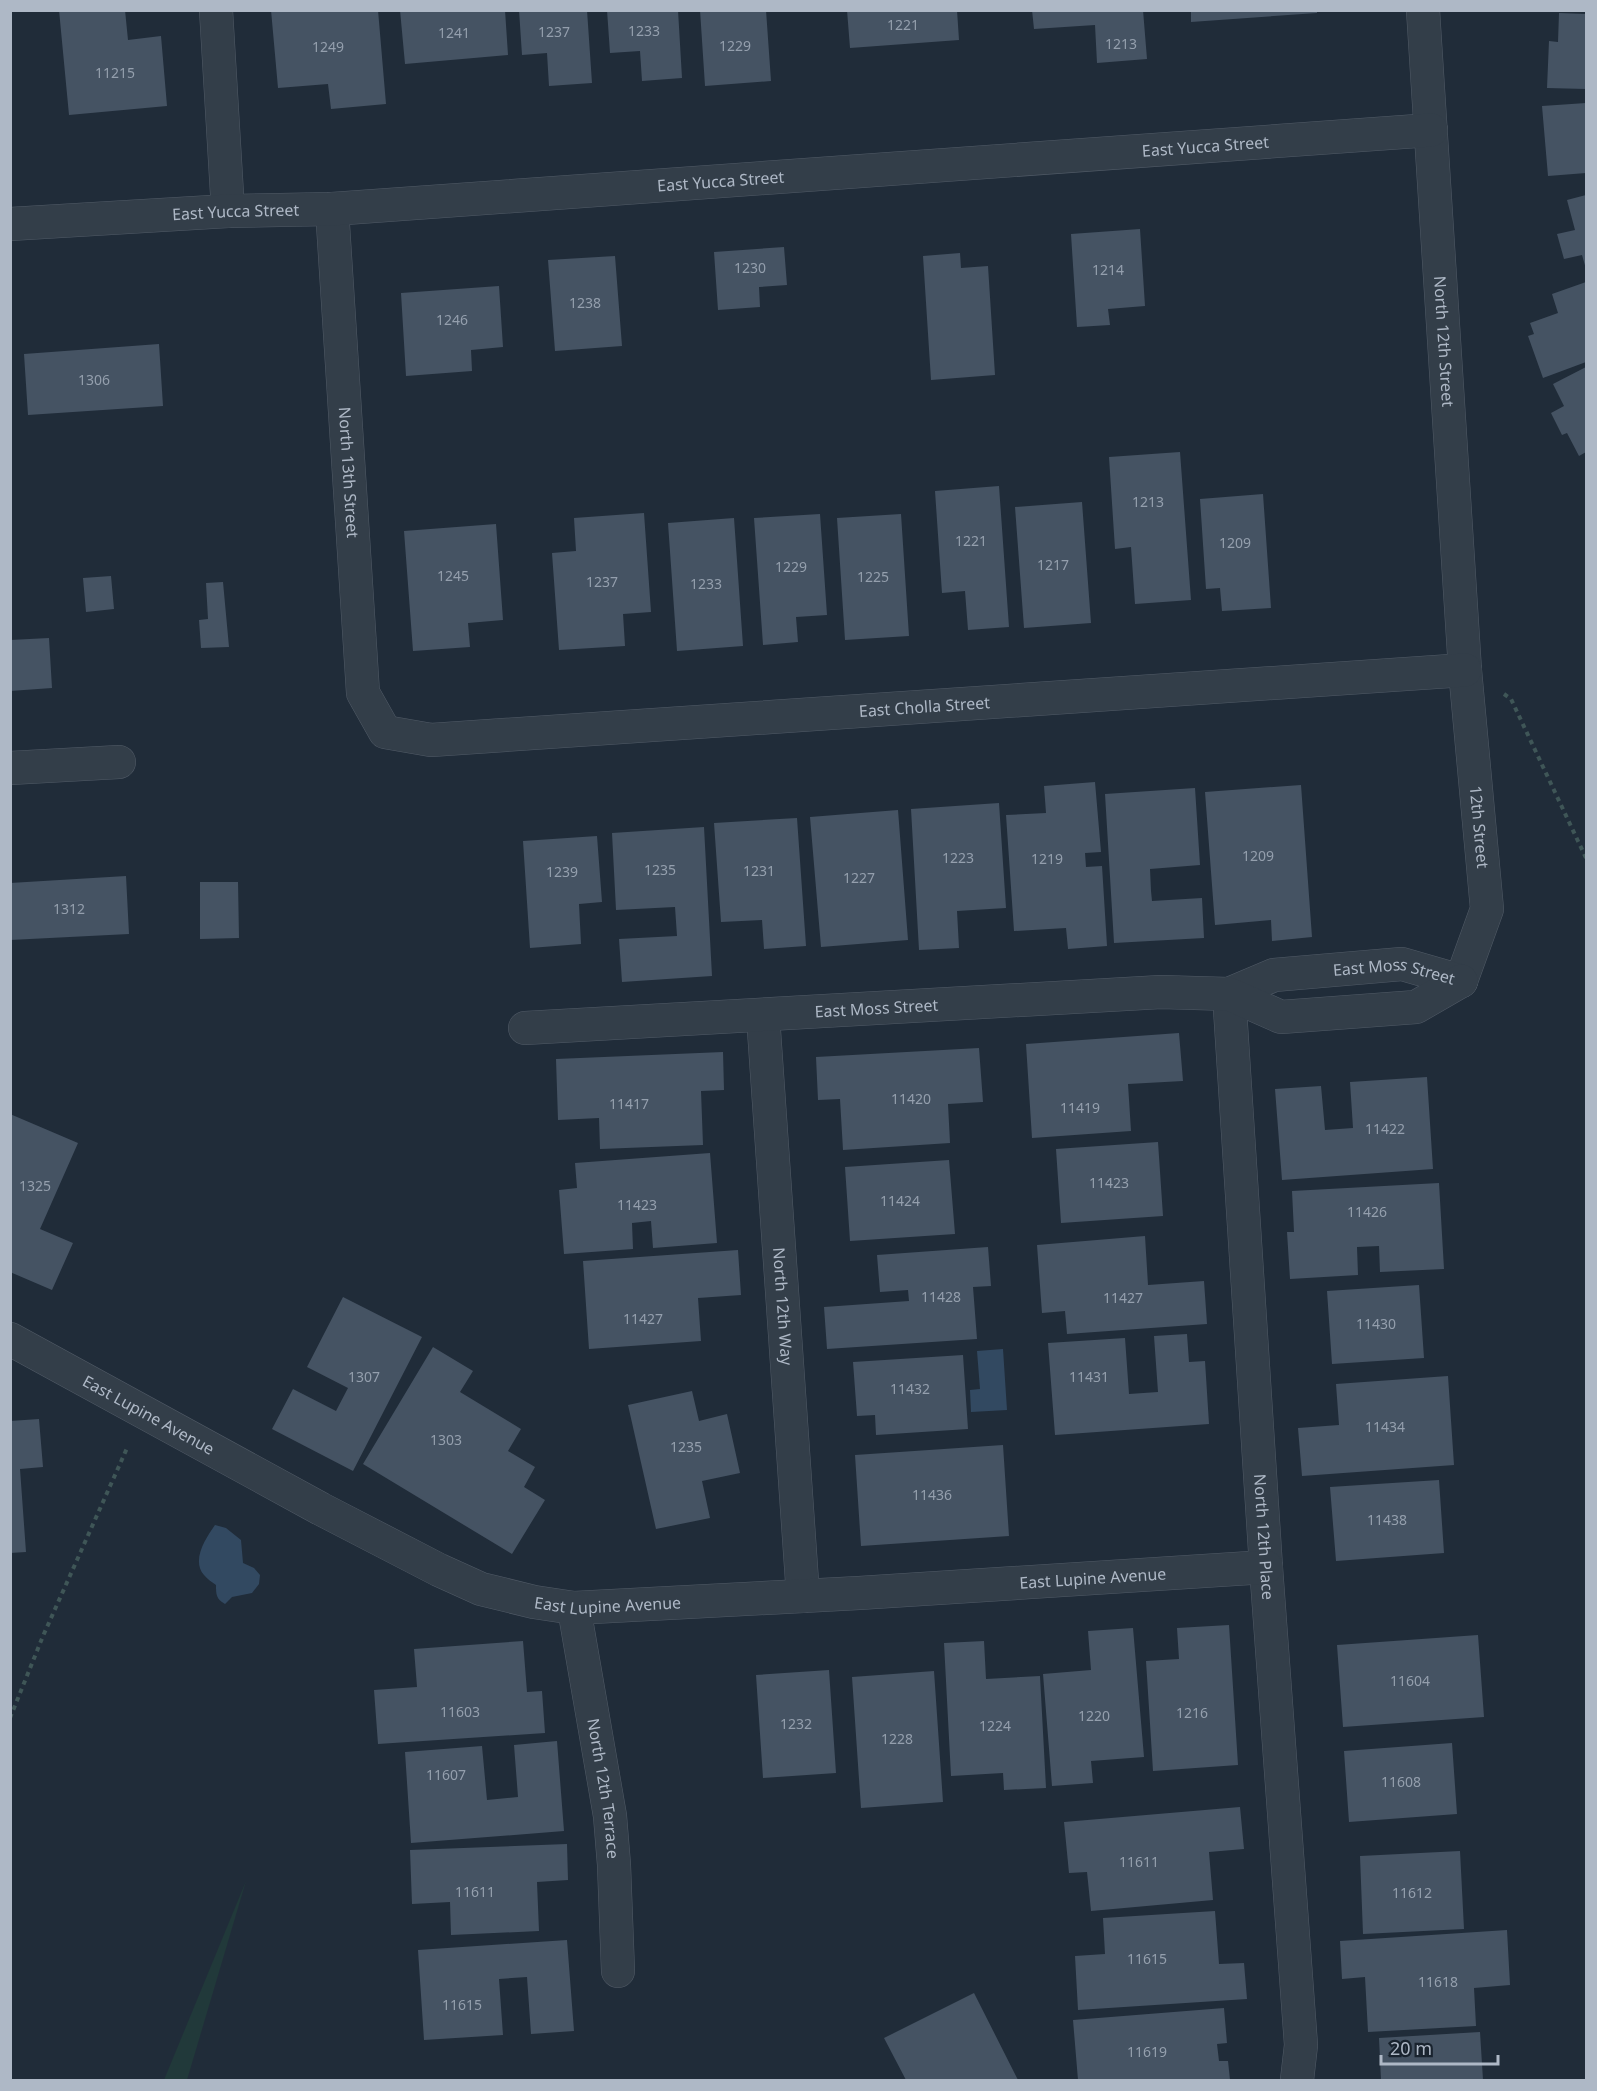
<svg xmlns="http://www.w3.org/2000/svg" width="1597" height="2091" font-family="'Noto Sans',sans-serif">
<style>
.green{fill:#21393a}
.water{fill:#324961}
.building{fill:#455363}
.lines{fill:none;stroke-linecap:round;stroke-linejoin:round}
.minor-casing{stroke:#515b67;stroke-width:34}
.path{stroke:#3f5657;stroke-width:4;stroke-dasharray:4.5 4.5;stroke-linecap:butt}
.minor{stroke:#333e49;stroke-width:33}
.labels{text-anchor:middle;stroke-width:5;stroke-linejoin:round;paint-order:stroke}
.number-label{font-size:14px;fill:#949fad}
.street-label{font-size:16px;fill:#aeb8c6;stroke:#19232e}
</style>
<rect width="100%" height="100%" fill="#202c39"/>
<!-- green -->
<path class="green" d="M246,1881L187,2080H164Z"/>
<!-- water -->
<path class="water" d="M1003,1349L1007,1410L971,1412L970,1390L980,1389L977,1351Z
M215,1525L226,1528L241,1540L243,1563L254,1568L260,1575L259,1584L252,1593L232,1597L225,1604C216,1599 216,1594 216,1585C212,1582 207,1579 204,1575C191,1560 206,1538 215,1525Z"/>
<!-- building -->
<path class="building" d="M59,10H125L128,40L161,36L167,106L69,115Z
M271,10H378L386,104L331,109L328,84L278,88Z
M400,10H505L508,55L405,64Z
M519,10H587L592,83L549,86L547,53L522,55Z
M607,10H678L682,78L642,81L640,51L610,53Z
M700,10H766L771,81L705,86Z
M847,10H957L959,40L850,48Z
M1032,10H1143L1147,59L1097,63L1095,25L1034,29Z
M1191,10H1317V13L1191,22Z
M1559,13L1586,14V89L1547,88L1549,41L1558,42Z
M1586,103V173L1548,176L1542,106Z
M1586,195V269L1582,255L1564,259L1557,234L1575,230L1567,200Z
M1140,229L1145,306L1108,309L1110,325L1077,327L1071,234Z
M784,247L787,285L759,287L760,307L718,310L714,252Z
M960,253L961,268L988,266L995,375L931,380L923,256Z
M615,256L622,346L555,351L548,260Z
M1586,282V362L1543,378L1528,336L1534,334L1530,323L1558,313L1552,294Z
M499,286L503,347L471,350L472,371L406,376L401,293Z
M159,344L163,406L28,415L24,354Z
M1586,367V452L1579,456L1567,433L1562,435L1551,413L1564,406L1553,384Z
M1180,452L1191,600L1135,604L1131,547L1115,549L1109,457Z
M999,486L1009,627L968,630L965,591L942,593L935,491Z
M1263,494L1271,608L1222,611L1220,588L1206,589L1200,499Z
M1082,502L1091,623L1024,628L1015,507Z
M644,513L651,612L623,614L625,646L559,650L552,553L576,551L574,518Z
M820,514L827,615L796,617L798,642L763,645L754,518Z
M901,514L909,636L845,640L837,518Z
M734,518L743,646L677,651L668,523Z
M496,524L503,620L468,623L470,647L413,651L404,531Z
M111,576L114,609L86,612L83,578Z
M223,582L229,647L201,648L199,620L208,619L206,583Z
M49,638L52,688L10,691V640Z
M1095,782L1101,852L1085,853L1086,867L1102,866L1107,946L1068,949L1066,928L1014,931L1006,815L1046,813L1044,786Z
M1301,785L1312,937L1272,941L1271,920L1215,925L1205,792Z
M1195,788L1200,865L1150,869L1151,891L1152,901L1202,898L1204,938L1114,943L1105,794Z
M999,803L1006,908L957,911L959,948L919,950L911,809Z
M898,810L908,940L821,947L810,817Z
M797,818L806,946L764,949L762,920L721,922L714,823Z
M704,827L712,976L622,982L619,939L677,936L675,907L616,910L612,833Z
M597,836L602,902L579,904L581,944L530,948L523,841Z
M126,876L129,934L10,940V883Z
M200,882H238L239,938L200,939Z
M1179,1033L1183,1081L1128,1084L1131,1131L1032,1138L1026,1044Z
M979,1048L983,1102L948,1104L950,1143L843,1150L840,1099L818,1100L816,1057Z
M723,1052L724,1090L701,1091L703,1145L600,1149L599,1118L558,1120L556,1059Z
M1427,1077L1433,1169L1282,1180L1275,1089L1321,1086L1325,1130L1353,1128L1350,1082Z
M10,1114L78,1143L40,1229L73,1243L52,1290L10,1272Z
M1158,1142L1163,1216L1061,1223L1056,1149Z
M710,1153L717,1243L653,1248L651,1221L632,1223L633,1249L564,1254L559,1190L577,1188L575,1163Z
M949,1160L955,1234L850,1241L845,1167Z
M1439,1183L1444,1269L1380,1272L1379,1246L1357,1247L1358,1275L1290,1279L1287,1232H1294L1292,1191Z
M1145,1236L1148,1285L1204,1281L1207,1324L1067,1334L1065,1311L1042,1313L1037,1245Z
M988,1247L991,1286L973,1287L977,1339L827,1349L824,1307L909,1301L908,1290L880,1292L877,1255Z
M738,1250L741,1295L698,1298L701,1341L589,1349L583,1261Z
M1419,1285L1424,1358L1332,1364L1327,1291Z
M343,1297L422,1337L353,1471L272,1429L293,1389L336,1411L348,1388L307,1367Z
M1187,1334L1189,1362L1205,1361L1209,1424L1055,1435L1048,1343L1125,1338L1129,1394L1158,1392L1154,1336Z
M433,1347L473,1371L460,1392L521,1429L508,1451L535,1467L524,1487L545,1500L512,1554L363,1464Z
M963,1355L968,1429L876,1435L875,1415L857,1416L853,1362Z
M1448,1376L1454,1465L1302,1476L1298,1428L1339,1425L1336,1384Z
M692,1391L699,1421L727,1414L740,1473L702,1481L710,1518L656,1529L628,1405Z
M39,1419L43,1467L20,1469L26,1552L10,1553V1421Z
M1003,1445L1009,1536L861,1546L855,1455Z
M1439,1480L1444,1553L1336,1561L1330,1487Z
M1229,1625L1238,1765L1153,1771L1146,1661L1179,1659L1177,1628Z
M1133,1628L1144,1757L1091,1761L1093,1783L1052,1786L1043,1674L1091,1670L1088,1631Z
M1478,1635L1484,1717L1343,1727L1337,1645Z
M523,1641L527,1692L542,1691L545,1733L378,1744L374,1690L417,1687L414,1649Z
M984,1641L986,1679L1040,1676L1046,1788L1004,1790L1003,1773L951,1776L944,1643Z
M829,1670L836,1773L763,1778L756,1675Z
M934,1671L943,1802L861,1808L852,1677Z
M557,1741L564,1831L411,1843L405,1752L482,1746L487,1800L518,1797L514,1745Z
M1452,1743L1457,1814L1349,1822L1344,1751Z
M1240,1807L1244,1849L1209,1852L1213,1900L1091,1911L1087,1872L1069,1873L1064,1822Z
M567,1844L568,1880L537,1882L539,1931L451,1935L450,1902L412,1904L410,1850Z
M1460,1851L1464,1929L1363,1934L1360,1856Z
M1215,1911L1219,1964L1244,1963L1247,1999L1078,2010L1075,1956L1105,1954L1103,1918Z
M1507,1930L1510,1985L1474,1988L1476,2026L1368,2032L1365,1977L1342,1979L1340,1941Z
M567,1940L574,2031L531,2034L527,1977L499,1979L503,2035L424,2040L418,1950Z
M974,1993L1018,2080H906L884,2038Z
M1224,2008L1227,2043L1217,2044L1219,2061H1228L1230,2080H1078L1073,2020Z
M1480,2032L1483,2080H1381L1379,2038Z"/>
<g class="lines">
<!-- minor casing -->
<g class="minor-casing">
<g id="minor">
<path d="M216,10L228,211"/>
<path id="s1" d="M1423,10L1465,670L1487,909L1461,981"/>
<path id="s2" d="M332,209L363,693L385,732L431,740L1465,670"/>
<path id="s3" d="M10,224L228,211L332,209L1431,130"/>
<path d="M10,768L119,762"/>
<path id="s4" d="M1229,994L1266,1567L1301,2045L1297,2080"/>
<path id="s5" d="M1229,994L1274,975L1402,964L1461,981"/>
<path id="s6" d="M763,1016L803,1596"/>
<path id="s7" d="M525,1028L1161,992L1229,994L1281,1017L1416,1007L1461,981"/>
<path id="s8" d="M10,1339L321,1509L439,1570L481,1589L534,1602L574,1608L859,1593L1266,1567"/>
<path id="s9" d="M574,1608L610,1816L614,1865L618,1971"/>
</g>
</g>
<!-- path -->
<path class="path" d="M1504,694L1511,699L1586,858
M10,1718L43,1636L128,1446"/>
<!-- minor -->
<use href="#minor" class="minor"/>
</g>
<g class="labels">
<!-- number labels -->
<g class="number-label">
<text x="903" y="30">1221</text>
<text x="644" y="36">1233</text>
<text x="554" y="37">1237</text>
<text x="454" y="38">1241</text>
<text x="1121" y="49">1213</text>
<text x="735" y="51">1229</text>
<text x="328" y="52">1249</text>
<text x="115" y="78">11215</text>
<text x="750" y="273">1230</text>
<text x="1108" y="275">1214</text>
<text x="585" y="308">1238</text>
<text x="452" y="325">1246</text>
<text x="94" y="385">1306</text>
<text x="1148" y="507">1213</text>
<text x="971" y="546">1221</text>
<text x="1235" y="548">1209</text>
<text x="1053" y="570">1217</text>
<text x="791" y="572">1229</text>
<text x="453" y="581">1245</text>
<text x="873" y="582">1225</text>
<text x="602" y="587">1237</text>
<text x="706" y="589">1233</text>
<text x="1258" y="861">1209</text>
<text x="958" y="863">1223</text>
<text x="1047" y="864">1219</text>
<text x="660" y="875">1235</text>
<text x="759" y="876">1231</text>
<text x="562" y="877">1239</text>
<text x="859" y="883">1227</text>
<text x="69" y="914">1312</text>
<text x="911" y="1104">11420</text>
<text x="629" y="1109">11417</text>
<text x="1080" y="1113">11419</text>
<text x="1385" y="1134">11422</text>
<text x="1109" y="1188">11423</text>
<text x="35" y="1191">1325</text>
<text x="900" y="1206">11424</text>
<text x="637" y="1210">11423</text>
<text x="1367" y="1217">11426</text>
<text x="941" y="1302">11428</text>
<text x="1123" y="1303">11427</text>
<text x="643" y="1324">11427</text>
<text x="1376" y="1329">11430</text>
<text x="364" y="1382">1307</text>
<text x="1089" y="1382">11431</text>
<text x="910" y="1394">11432</text>
<text x="1385" y="1432">11434</text>
<text x="446" y="1445">1303</text>
<text x="686" y="1452">1235</text>
<text x="932" y="1500">11436</text>
<text x="1387" y="1525">11438</text>
<text x="1410" y="1686">11604</text>
<text x="460" y="1717">11603</text>
<text x="1192" y="1718">1216</text>
<text x="1094" y="1721">1220</text>
<text x="796" y="1729">1232</text>
<text x="995" y="1731">1224</text>
<text x="897" y="1744">1228</text>
<text x="446" y="1780">11607</text>
<text x="1401" y="1787">11608</text>
<text x="1139" y="1867">11611</text>
<text x="475" y="1897">11611</text>
<text x="1412" y="1898">11612</text>
<text x="1147" y="1964">11615</text>
<text x="1438" y="1987">11618</text>
<text x="462" y="2010">11615</text>
<text x="1147" y="2057">11619</text>
</g>
<!-- street labels -->
<g class="street-label">
<text dy="6" stroke="none"><textPath href="#s3" startOffset="1198">East Yucca Street</textPath></text>
<text dy="6" stroke="none"><textPath href="#s3" startOffset="712">East Yucca Street</textPath></text>
<text dy="6" stroke="none"><textPath href="#s3" startOffset="226">East Yucca Street</textPath></text>
<text dy="6" stroke="none"><textPath href="#s1" startOffset="332">North 12th Street</textPath></text>
<text dy="6" stroke="none"><textPath href="#s2" startOffset="264">North 13th Street</textPath></text>
<text dy="6" stroke="none"><textPath href="#s2" startOffset="1071">East Cholla Street</textPath></text>
<text dy="6" stroke="none"><textPath href="#s1" startOffset="819">12th Street</textPath></text>
<text dy="6" stroke="none"><textPath href="#s5" startOffset="170">East Moss Street</textPath></text>
<text dy="6" stroke="none"><textPath href="#s7" startOffset="352">East Moss Street</textPath></text>
<text dy="6" stroke="none"><textPath href="#s6" startOffset="291">North 12th Way</textPath></text>
<text dy="6" stroke="none"><textPath href="#s8" startOffset="158">East Lupine Avenue</textPath></text>
<text dy="6" stroke="none"><textPath href="#s4" startOffset="544">North 12th Place</textPath></text>
<text dy="6" stroke="none"><textPath href="#s8" startOffset="1148">East Lupine Avenue</textPath></text>
<text dy="6" stroke="none"><textPath href="#s8" startOffset="662">East Lupine Avenue</textPath></text>
<text dy="6" stroke="none"><textPath href="#s9" startOffset="183">North 12th Terrace</textPath></text>
</g>
</g>
<!-- border -->
<rect width="1597" height="2091" fill="none" stroke="#aeb8c6" stroke-width="24"/>
<!-- scale -->
<path d="M1381 2055v9h117v-9" fill="none" stroke="#aeb8c6" stroke-width="3"/>
<text x="1390" y="2055" font-size="18" fill="#aeb8c6" stroke="#19232e" stroke-width="4.5" paint-order="stroke">20 m</text>
</svg>
